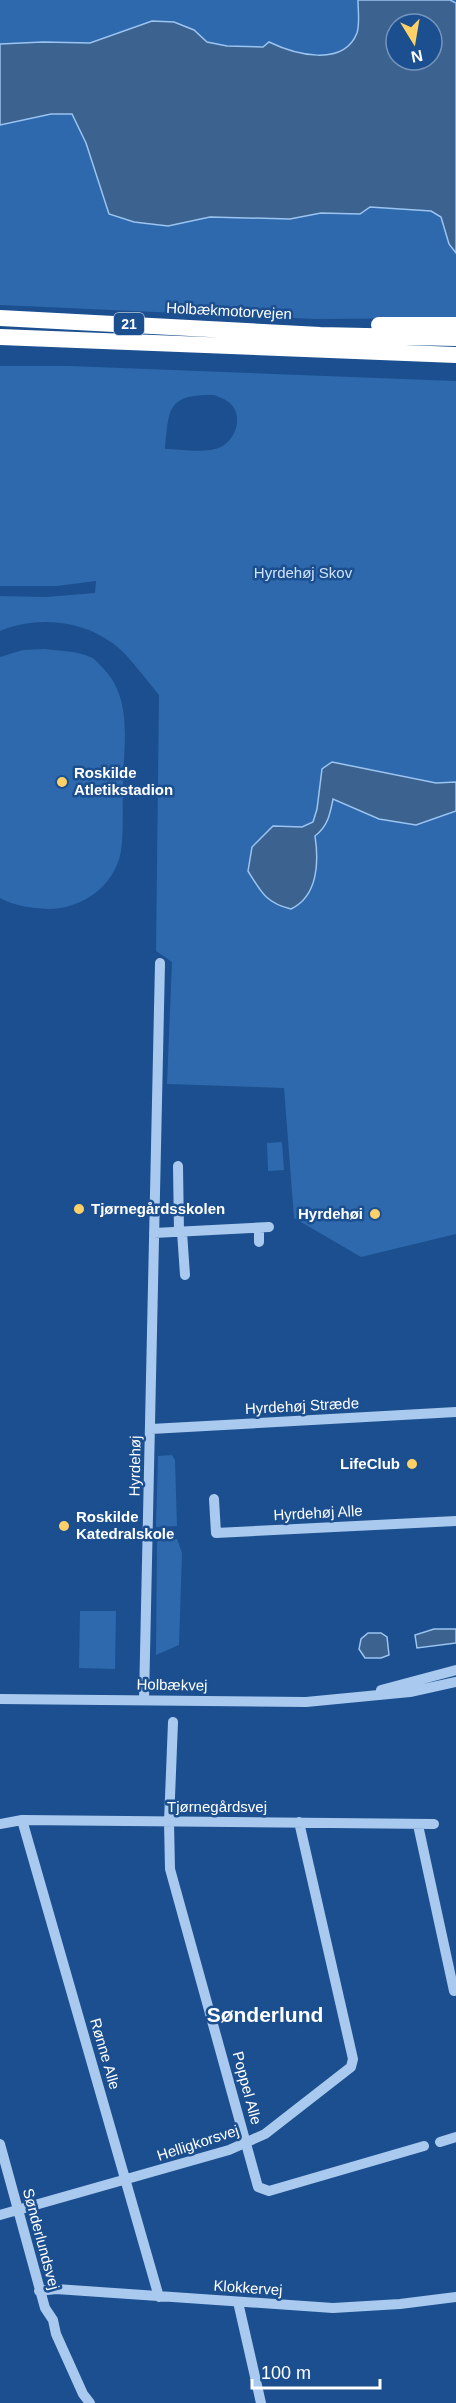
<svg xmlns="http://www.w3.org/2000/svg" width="456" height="2403" font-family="Helvetica,sans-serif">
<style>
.green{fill:#2e69ad;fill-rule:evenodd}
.water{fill:#3c6290;stroke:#9cc4f0;stroke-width:1.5;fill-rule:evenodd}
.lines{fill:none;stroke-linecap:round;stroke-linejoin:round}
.minor{stroke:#a9c9ee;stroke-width:10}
.highway{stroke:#fff;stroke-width:16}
.poi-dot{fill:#ffd166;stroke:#1b4f8f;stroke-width:2}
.labels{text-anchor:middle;stroke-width:5;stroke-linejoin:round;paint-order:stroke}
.shield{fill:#1b4f8f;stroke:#bbcadd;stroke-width:1.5}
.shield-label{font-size:14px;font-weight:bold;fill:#fff}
.street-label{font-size:15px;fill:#fff;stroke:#1b4f8f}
.park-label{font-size:15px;fill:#cfe3fa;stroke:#1b4f8f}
.poi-label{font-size:15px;font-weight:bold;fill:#fff;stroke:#1b4f8f;text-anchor:start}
.district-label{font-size:21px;font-weight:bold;fill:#fff;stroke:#1b4f8f}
</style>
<rect width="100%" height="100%" fill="#1b4f8f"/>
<!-- green -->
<path class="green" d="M0,0H456V318L315,319L0,305ZM396,24H432V60H396Z
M0,366H70L456,381V1234L361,1257L294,1218L284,1088L167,1084L172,962L156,951L159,695C148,682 138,668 126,655C93,621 42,614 0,631V596L46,597L95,593L96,581L57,586H0ZM214,395C218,397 223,398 227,401C244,412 238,438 221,447C206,454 181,449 165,449C169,409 167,394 214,395Z
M45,649C59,651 78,651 90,657C94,658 98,663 101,666C133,697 124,741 123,782C122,805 124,829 121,851C115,886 82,909 48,909C32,908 14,906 0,898V657L23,650Z
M282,1142L284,1170L268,1171L267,1143Z
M172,1455L175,1460L177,1526L156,1527L158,1456Z
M157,1538L177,1539L182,1553L179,1645L156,1655Z
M80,1611H116L115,1669L79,1668Z"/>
<!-- water -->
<path class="water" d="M358,0H450L456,3V253L449,244L441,217L431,211L370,207L360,214L321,213L290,219L210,217L168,226L134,222L109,214L86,143L72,114H51L0,125V44L43,42L90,43L152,21L174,22L194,30L207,42L227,46L263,47L269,42C294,54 343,68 357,33C360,24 358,10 358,0ZM396,24H432V60H396Z
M332,762L436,783L456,782V811L416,825L379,819L333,799C330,814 328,826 315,836C319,862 318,896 291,909C266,903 261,892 248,871L252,847L273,826L302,827L313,822L317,809L322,769Z
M434,1629H456V1643L417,1648L415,1635Z
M368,1633H381L387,1637L389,1655L381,1658H365L359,1649L361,1639Z"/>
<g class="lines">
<!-- minor -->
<path class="minor" d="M178,1166L179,1232
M259,1228V1242
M182,1232L185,1275
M154,1233L269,1227
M151,1429L456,1412
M214,1499L216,1533L456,1521
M381,1690L456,1670
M0,1699L306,1702L410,1692L456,1682
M144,1700L160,963
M173,1722L169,1822L170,1869L258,2187L269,2191L424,2146
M22,1820L159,2297
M0,1824L22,1820L434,1824
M418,1825L454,1991
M440,2142L456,2137
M0,2144L45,2308L53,2320L56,2334L83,2394L90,2403
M0,2215L229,2150L265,2134L351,2067L353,2059L299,1822
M39,2291L56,2289L333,2308L400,2304L456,2297
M238,2302L261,2403"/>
<!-- highway -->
<path class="highway" d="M0,318L320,335L456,338
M379,325H456
M0,337L456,355"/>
</g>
<!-- markers -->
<g class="poi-dot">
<circle cx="62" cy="782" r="6"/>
<circle cx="79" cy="1209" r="6"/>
<circle cx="375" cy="1214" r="6"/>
<circle cx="412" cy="1464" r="6"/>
<circle cx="64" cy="1526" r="6"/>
</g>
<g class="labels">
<!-- shield labels -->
<rect class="shield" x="114" y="313" width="30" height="22" rx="4.5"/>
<g class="shield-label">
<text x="129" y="329">21</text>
</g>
<!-- street labels -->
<g class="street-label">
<text transform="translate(229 311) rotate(3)" y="5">Holbækmotorvejen</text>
<text transform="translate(302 1406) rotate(-3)" y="5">Hyrdehøj Stræde</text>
<text transform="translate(135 1466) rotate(-89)" y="5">Hyrdehøj</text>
<text transform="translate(318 1513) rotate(-3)" y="5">Hyrdehøj Alle</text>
<text transform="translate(172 1685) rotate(1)" y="5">Holbækvej</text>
<text x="217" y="1812">Tjørnegårdsvej</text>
<text transform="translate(105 2054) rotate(74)" y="5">Rønne Alle</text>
<text transform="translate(247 2088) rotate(75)" y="5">Poppel Alle</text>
<text transform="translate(198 2143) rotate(-18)" y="5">Helligkorsvej</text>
<text transform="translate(41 2239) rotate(75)" y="5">Sønderlundsvej</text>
<text transform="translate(248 2288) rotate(4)" y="5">Klokkervej</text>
</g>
<!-- park labels -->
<g class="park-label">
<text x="303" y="578">Hyrdehøj Skov</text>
</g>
<!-- poi labels -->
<g class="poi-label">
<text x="74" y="778">Roskilde<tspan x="74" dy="17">Atletikstadion</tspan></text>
<text x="91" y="1214">Tjørnegårdsskolen</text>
<text x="363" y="1219" text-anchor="end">Hyrdehøi</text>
<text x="400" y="1469" text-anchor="end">LifeClub</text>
<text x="76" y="1522">Roskilde<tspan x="76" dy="17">Katedralskole</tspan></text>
</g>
<!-- district labels -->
<g class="district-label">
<text x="265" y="2022">Sønderlund</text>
</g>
</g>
<!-- north arrow -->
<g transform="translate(414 42) rotate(169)"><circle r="28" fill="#1b4f8f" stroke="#7695bc" stroke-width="1.5"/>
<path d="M0-4.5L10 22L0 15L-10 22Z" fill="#ffd166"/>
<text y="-9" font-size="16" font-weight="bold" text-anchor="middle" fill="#ffffff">N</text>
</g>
<!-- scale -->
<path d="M252 2379v9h128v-9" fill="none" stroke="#ffffff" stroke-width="3"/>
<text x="261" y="2379" font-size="18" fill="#ffffff" stroke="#1b4f8f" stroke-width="4.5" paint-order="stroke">100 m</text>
</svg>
